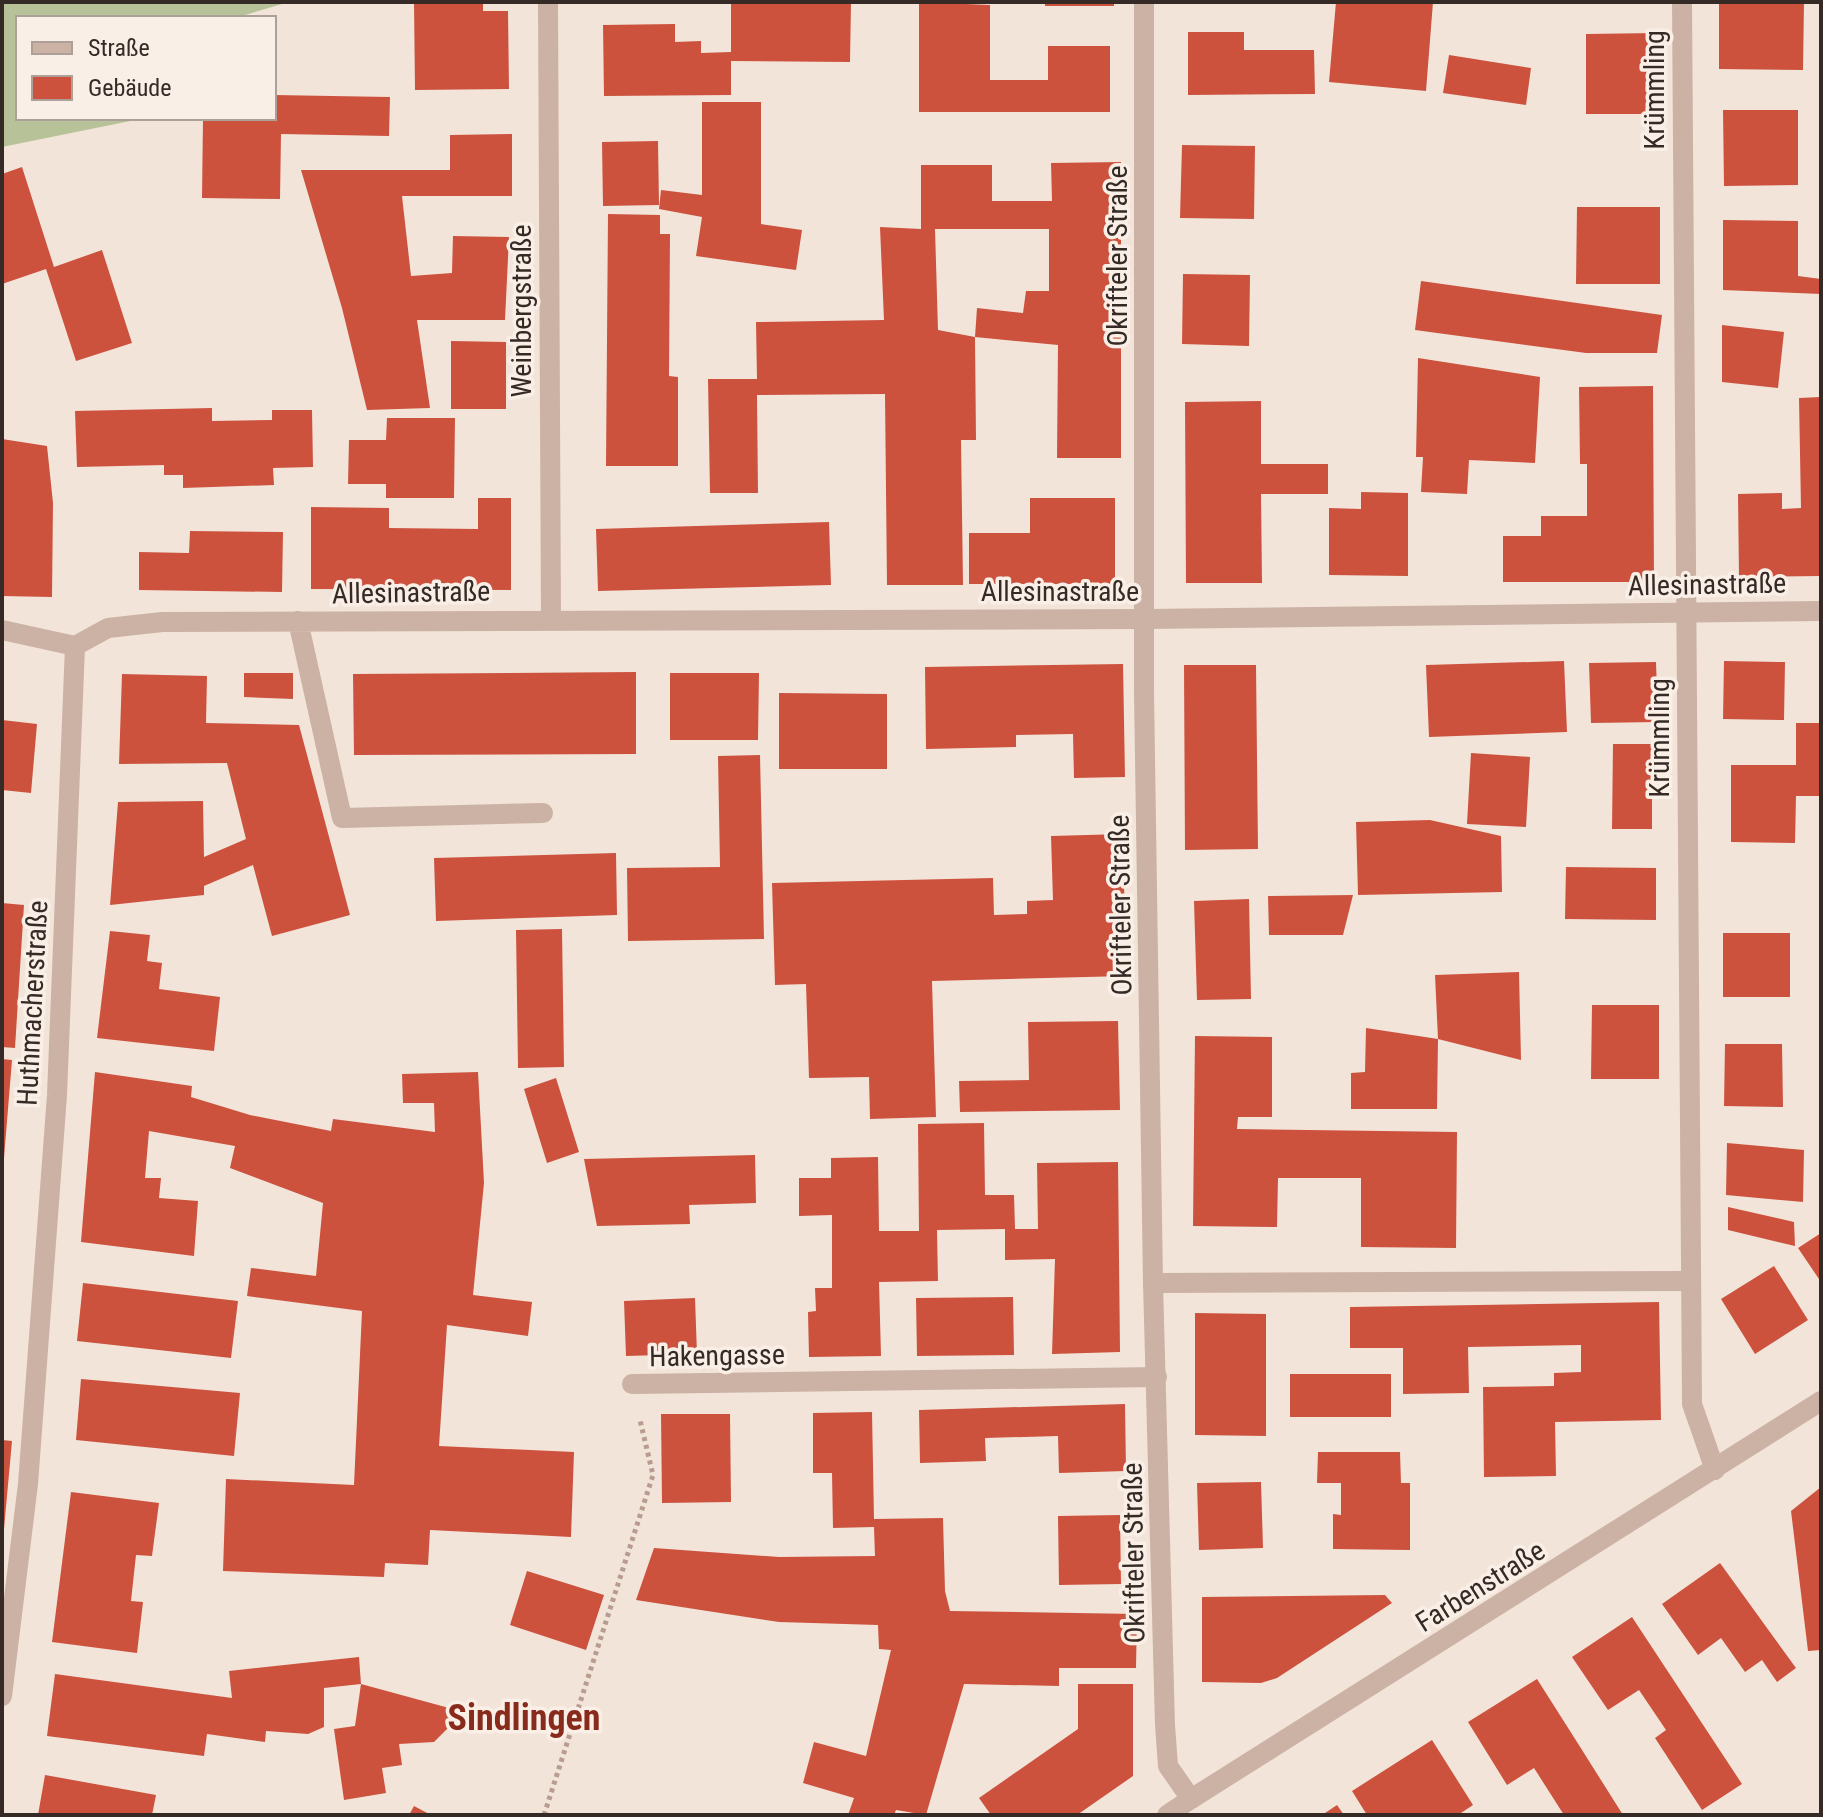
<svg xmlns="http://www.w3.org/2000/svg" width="1823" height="1817" font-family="'Roboto Condensed',sans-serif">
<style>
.green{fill:#b8c299}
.building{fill:#cc523e}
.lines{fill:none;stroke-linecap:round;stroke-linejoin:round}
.path{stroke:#b79c8f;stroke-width:5;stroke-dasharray:4 4;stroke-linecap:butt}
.service{stroke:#cbb2a5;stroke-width:20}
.minor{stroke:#cbb2a5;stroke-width:20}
.tertiary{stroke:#cbb2a5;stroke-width:20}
.labels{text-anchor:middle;stroke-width:7;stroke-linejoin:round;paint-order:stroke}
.street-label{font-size:28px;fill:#362a26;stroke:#faefe6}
.district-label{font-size:36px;font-weight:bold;fill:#892b1c;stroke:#faefe6}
</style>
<rect width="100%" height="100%" fill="#f3e4d9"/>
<!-- green -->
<path class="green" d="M2,2H289L235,18H18V118H145L2,147Z"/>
<!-- building -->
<path class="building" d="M414,2H483V11H508L509,89L415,90Z
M731,2H851L850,62L731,61V95L604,96L603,25L675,24V42L701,41V53L731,52Z
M919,2L990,5V80H1048V46H1110V112H919Z
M1045,2H1114V6H1045Z
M1336,2H1433L1426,91L1329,82Z
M1719,2H1804L1803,70L1719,69Z
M1188,32H1244V50H1314L1315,94L1188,95Z
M1657,33L1658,114H1586V34Z
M1449,55L1531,68L1526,105L1443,93Z
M274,95L390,97L389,136L281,134L280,199L202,198L203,118H274Z
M702,102H761V224L802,230L796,270L696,256L702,217L659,209L661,190L702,195Z
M1723,110H1798V185L1724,186Z
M512,134V196H402L411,276L452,273L453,236L509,237L505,320H417L430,408L367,410L342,308L301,170H450V135Z
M658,141L659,205L603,206L602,142Z
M1182,145L1255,146L1254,219L1180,218Z
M1121,162V458H1057L1058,345L975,337L977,308L1023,313L1026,291H1049V229H935L938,330L975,337L976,440H961L963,585H887L885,394L757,395L758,493H710L708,379H757L756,322L884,320L880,227L921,229V165H992V201H1052L1051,163Z
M22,167L54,267L102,250L132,343L76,361L46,269L2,284V174Z
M1577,207H1660V284H1576Z
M608,214L660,215V234H670L669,376L678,377V466H606Z
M1723,220L1798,221V276L1821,279V294L1723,290Z
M1183,274L1250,275L1249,346L1182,344Z
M1421,281L1662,315L1657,353H1586L1415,330Z
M1722,325L1784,332L1778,388L1722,382Z
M451,341L506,342V409H451Z
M1418,358L1540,377L1535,463L1469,460L1467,494L1421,492L1423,457H1416Z
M1653,386L1654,582H1503V536H1541V516H1587V464H1580L1579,387Z
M1821,397V576L1739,577L1738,494L1782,493V509L1801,508L1799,398Z
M1261,401V464H1328V494H1261L1262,583H1186L1185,402Z
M212,408V421L272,420V410H312L313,467L273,468L274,485L183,488V475H164V465L77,467L75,411Z
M387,418H455L454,498H386V484H348L349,440H386Z
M2,439L47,446L53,503L52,597L2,596Z
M1361,492L1408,493V576L1329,575V508L1361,509Z
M478,498H511V590L311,589V507L389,508V528L478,529Z
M1030,498H1115V584H969V533H1030Z
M829,522L831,585L598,591L596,529Z
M190,531L283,532L282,592L139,590V552L189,553Z
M1564,661L1567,732L1429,737L1426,665Z
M1724,661L1785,662L1784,720L1723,719Z
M1656,662L1658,722L1591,723L1589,663Z
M1123,664L1125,777L1074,778L1073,734L1016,735V747L926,749L925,667Z
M1184,665H1256L1258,849L1185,850Z
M636,672V754L354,755L353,674Z
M244,673H293V699L244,697Z
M670,673H759L758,740H670Z
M122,674L207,676L206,723L299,725L350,915L272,936L253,865L204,886V895L110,905L118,802L203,801L204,857L246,839L227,763L119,764Z
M779,693L887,694V769H779Z
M2,720L37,724L31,793L2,790Z
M1796,723H1821V796H1796L1795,843L1731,842V765H1796Z
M1613,744H1652V829H1612Z
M1471,753L1530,757L1526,827L1467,824Z
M760,755L764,939L628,941L627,868L720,867L718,756Z
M1430,820L1501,836L1502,892L1358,895L1356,822Z
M1123,834L1126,976L932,981L936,1117L870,1119L869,1077L809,1078L806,984L775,985L772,883L993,878L994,915L1027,914V901L1053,900L1051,836Z
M616,853L617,915L436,921L434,858Z
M1566,867L1656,868V920L1565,919Z
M1353,895L1343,935H1269L1268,896Z
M1249,899L1251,999L1197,1000L1194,901Z
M2,903L24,905L15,1048L2,1047Z
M562,929L564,1067L518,1068L516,930Z
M110,931L150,935L147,961L162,963L159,989L220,997L214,1051L97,1038Z
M1723,933H1790V997H1723Z
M1519,972L1521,1060L1438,1039L1435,975Z
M1592,1005H1659V1079H1591Z
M1118,1021L1120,1110L960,1112L959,1081L1029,1080L1028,1022Z
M1366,1028L1438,1039L1437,1109H1351V1073L1365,1072Z
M1195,1036L1272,1037V1117H1238L1237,1129L1457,1132L1456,1248L1361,1247V1178H1278L1277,1227L1193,1226Z
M1725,1044H1782L1783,1107L1724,1106Z
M2,1059L12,1060L4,1158H2Z
M95,1072L192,1086L191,1097L250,1115L331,1131L333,1119L435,1132L434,1103H403L402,1074L478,1072L484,1183L473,1295L532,1302L528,1336L447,1325L439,1446L574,1452L571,1537L430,1530L428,1565L385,1563L384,1577L223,1571L226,1479L354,1485L362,1311L247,1296L251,1268L316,1276L323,1203L230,1168L235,1146L149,1131L145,1178H161L159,1198L198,1201L194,1256L81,1242Z
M556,1078L579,1152L547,1163L524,1089Z
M984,1123L985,1195H1014L1015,1229H1038L1037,1163L1118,1162L1120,1352L1052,1354L1055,1259L1005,1260V1229L937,1230L938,1281L879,1282L881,1356L809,1357L808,1312L816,1311L815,1288H832V1215L799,1216V1178H831V1158L878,1157L879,1231H919L918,1124Z
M1727,1143L1804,1150L1803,1202L1726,1195Z
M755,1155L756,1203L689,1205L690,1224L597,1226L584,1159Z
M1728,1207L1794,1222L1795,1246L1728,1230Z
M1821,1233V1282L1798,1248Z
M1774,1266L1808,1320L1755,1354L1721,1299Z
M83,1283L238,1301L231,1358L77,1341Z
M1013,1297L1014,1355L917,1356L916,1298Z
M695,1298L697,1354L626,1356L624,1301Z
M1659,1302L1661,1420L1555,1422L1556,1476L1484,1477L1483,1387L1554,1386V1373L1581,1372V1345L1468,1347L1469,1393L1403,1394V1348H1350V1307Z
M1195,1313L1266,1314V1436L1195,1435Z
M1290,1374H1391V1417H1290Z
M81,1379L240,1393L234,1456L76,1440Z
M1125,1404L1126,1471L1059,1473L1058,1436L985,1438L986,1461L920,1463L919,1410Z
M872,1412L874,1519L943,1518L945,1591L950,1611L1137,1614L1136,1668H1059V1686L964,1684L926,1815L896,1810L894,1815H848L854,1798L803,1783L814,1742L866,1756L891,1650L879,1649L878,1625L779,1622L636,1600L654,1548L779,1557L875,1556L874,1527L833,1528L832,1473H813V1413Z
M661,1414H730L731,1502L662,1503Z
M2,1440L12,1441L4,1529H2Z
M1318,1452H1400L1401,1483H1410V1550L1333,1549V1514L1341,1515V1483H1317Z
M1261,1482L1263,1548L1199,1550L1197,1483Z
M1821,1487V1650L1808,1651L1791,1511Z
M71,1492L159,1503L152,1556L136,1555L131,1601L143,1602L137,1653L52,1642Z
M1120,1515L1121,1584L1059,1585L1058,1516Z
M1720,1563L1796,1668L1777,1682L1762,1660L1745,1672L1721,1638L1698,1655L1662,1604Z
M527,1571L604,1595L586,1650L510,1625Z
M1385,1595L1392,1603L1277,1678L1261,1683L1202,1682V1597Z
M1632,1617L1742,1784L1702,1810L1655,1738L1666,1730L1639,1690L1608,1710L1572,1657Z
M359,1657L361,1684L324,1688V1727L308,1734L266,1731L265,1742L207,1734L204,1756L47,1736L55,1674L232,1698L229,1671Z
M1537,1679L1577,1742L1623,1815H1564L1534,1768L1507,1785L1468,1722Z
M361,1684L449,1708L452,1724L434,1742L399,1744L402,1765L382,1768L386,1793L344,1800L334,1729L355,1726Z
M1078,1684H1133V1776L1077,1815H991L979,1798L1078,1729Z
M1432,1740L1473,1805L1458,1815H1367L1352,1791Z
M45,1775L156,1795L152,1815H38Z
M1337,1805L1344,1815H1322Z
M414,1806L431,1815H409Z"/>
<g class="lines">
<!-- path -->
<path class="path" d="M544,1815L653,1475L640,1420"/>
<!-- service -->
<path class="service" d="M1153,1283L1691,1281"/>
<!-- minor -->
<path class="minor" d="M548,2L551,619
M1682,2L1692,1404L1715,1470
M298,621L342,818L543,813
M2,630L75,646L108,628L162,622L1146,619L1821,611
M632,1384L1157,1377
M2,1696L28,1484L57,1095L75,646
M1191,1799L1821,1401"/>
<!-- tertiary -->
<path class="tertiary" d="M1144,2V692L1153,1283L1165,1725L1168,1766L1191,1799L1167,1815"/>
</g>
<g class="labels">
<!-- street labels -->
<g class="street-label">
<text transform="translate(1654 90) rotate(-90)" y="10">Krümmling</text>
<text transform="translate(1117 256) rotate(-90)" y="10">Okrifteler Straße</text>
<text transform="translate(521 311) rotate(-90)" y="10">Weinbergstraße</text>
<text transform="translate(1707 584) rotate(-1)" y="10">Allesinastraße</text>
<text x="1060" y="601">Allesinastraße</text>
<text transform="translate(411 592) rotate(-1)" y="10">Allesinastraße</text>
<text transform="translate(1659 738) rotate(-90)" y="10">Krümmling</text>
<text transform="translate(1120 905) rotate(-91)" y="10">Okrifteler Straße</text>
<text transform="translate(32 1003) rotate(-87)" y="10">Huthmacherstraße</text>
<text transform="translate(717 1355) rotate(-1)" y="10">Hakengasse</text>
<text transform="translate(1133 1553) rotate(-91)" y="10">Okrifteler Straße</text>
<text transform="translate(1480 1586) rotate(-32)" y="10">Farbenstraße</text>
</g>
<!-- district labels -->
<g class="district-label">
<text x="524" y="1730">Sindlingen</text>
</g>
</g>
<!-- border -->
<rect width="1823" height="1817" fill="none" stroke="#362a26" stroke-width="8"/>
<!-- legend -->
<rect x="16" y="16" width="260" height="104" fill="#faefe6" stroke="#aca099" stroke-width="2"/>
<rect x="32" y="42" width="40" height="12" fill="#cbb2a5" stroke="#aca099" stroke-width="2"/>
<text x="88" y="56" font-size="24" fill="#362a26">Straße</text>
<rect x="32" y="76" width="40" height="24" fill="#cc523e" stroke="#aca099" stroke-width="2"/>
<text x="88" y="96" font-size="24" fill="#362a26">Gebäude</text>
</svg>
